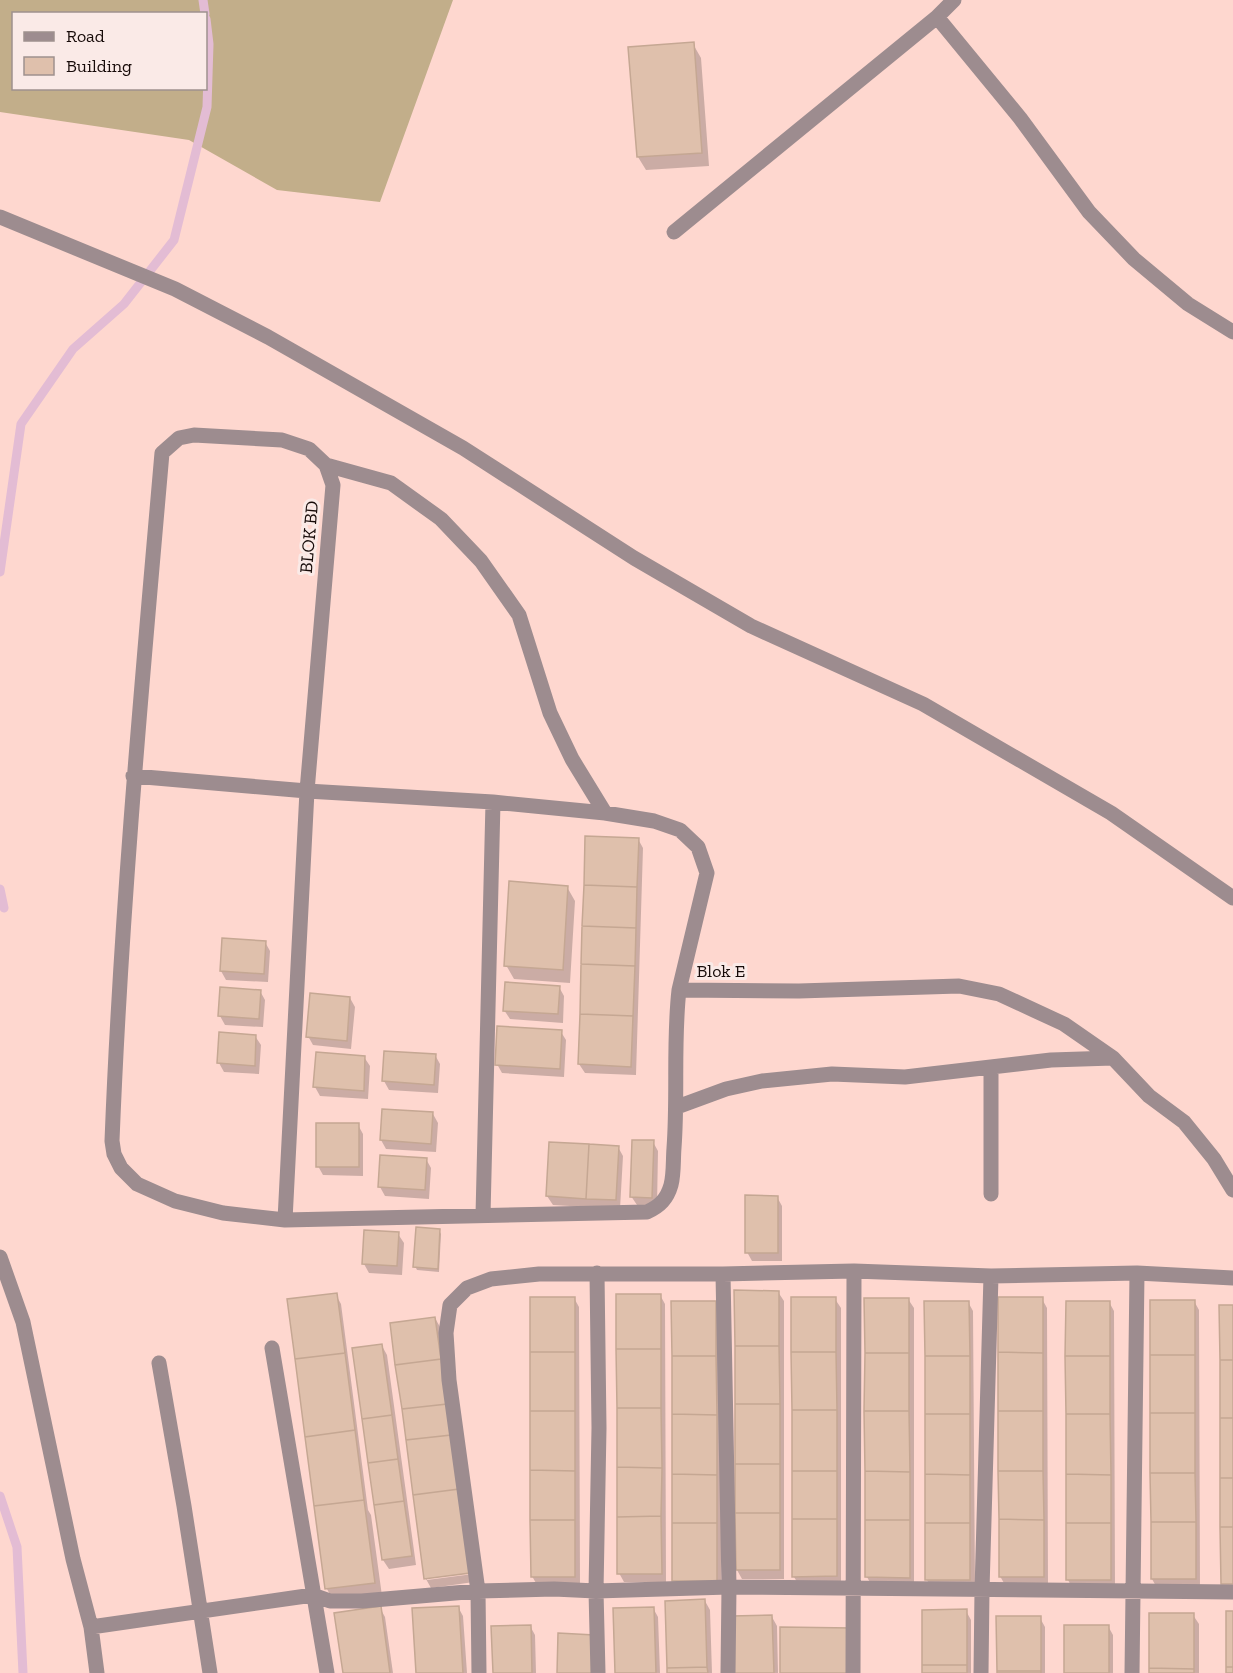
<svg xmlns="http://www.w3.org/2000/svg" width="1233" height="1673" font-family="'Zilla Slab',serif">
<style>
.forest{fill:#c2ae8a;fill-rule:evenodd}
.shadow{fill:#0003}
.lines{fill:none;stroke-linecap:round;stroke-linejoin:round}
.stream{stroke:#e3bcd4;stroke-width:9}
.building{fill:#dfc0ac;stroke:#c5a793;stroke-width:1.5}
.minor{stroke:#9d8c8f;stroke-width:15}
.labels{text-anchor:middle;stroke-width:6;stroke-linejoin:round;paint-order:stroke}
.street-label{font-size:18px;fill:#170b09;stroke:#faeae7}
</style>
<rect width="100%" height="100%" fill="#fed7cf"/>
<!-- forest -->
<path class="forest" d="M0,0H453L380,202L277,190L189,140L0,112ZM14,14H206V88H14Z"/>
<!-- shadow -->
<path class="shadow" d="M693,44L701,58L709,166L646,170L638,157Z
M638,839L643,848L636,1075L585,1073L579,1064Z
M567,887L575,901L570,983L514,979L506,965Z
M265,942L270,951L268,982L226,980L221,971Z
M559,987L564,996L563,1023L510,1019L504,1010Z
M260,991L265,1000L263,1027L225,1025L220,1016Z
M350,998L355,1007L351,1049L313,1045L308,1036Z
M561,1032L566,1040L564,1077L502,1073L497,1064Z
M255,1036L261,1045L259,1074L224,1072L219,1063Z
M435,1055L440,1064L438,1093L389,1090L384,1081Z
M364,1057L370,1066L368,1099L320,1096L315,1087Z
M433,1114L438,1123L436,1152L386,1149L381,1140Z
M358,1125L363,1134V1176L323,1175L318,1166Z
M653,1142L658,1151L657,1206L637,1205L631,1196Z
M618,1147L623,1156L620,1209L553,1205L547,1196Z
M426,1159L431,1168L429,1199L385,1196L380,1187Z
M777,1197L782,1206V1261H752L747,1252Z
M439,1230L441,1234L439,1272L417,1270L415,1266Z
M398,1234L404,1243L402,1275L369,1273L364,1264Z
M778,1292L784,1301V1579H742L737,1570Z
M336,1295L341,1304L368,1510L371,1515L382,1596L334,1602L327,1589Z
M660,1295L665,1304L666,1582H624L619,1573Z
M574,1298L579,1307L580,1585H537L532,1576Z
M835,1299L841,1308V1585H799L794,1577Z
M866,1299H908L914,1308V1586H872L867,1577Z
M1042,1299L1047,1308L1048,1586L1005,1585L1000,1576Z
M1194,1301L1199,1310L1200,1588H1157L1152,1579Z
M715,1302L721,1311V1589H679L674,1580Z
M968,1302L973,1311L975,1589H932L927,1580Z
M1109,1302L1114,1311L1115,1589H1073L1068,1580Z
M435,1318L440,1327L473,1571L427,1577V1580L473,1574L474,1582L431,1588L426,1579Z
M382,1346L387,1355L416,1565L389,1569L383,1560Z
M705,1601L710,1610L712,1673H669Z
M458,1607L463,1616L467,1673H418Z
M380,1608L385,1617L393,1673H345Z
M653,1608L658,1617L660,1673H617Z
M966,1611L971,1620V1673H924Z
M1193,1615L1199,1624V1673H1151Z
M772,1617L777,1626L778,1673H735Z
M1040,1618L1045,1627V1673H998Z
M530,1626L535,1635L536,1673H494Z
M1108,1626L1113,1635V1673H1065Z"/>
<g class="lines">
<!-- stream -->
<path class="stream" d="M203,0L205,14
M0,572L21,424L73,349L124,304L174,240L207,107L209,44L206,19
M0,889L4,908
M0,1496L17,1547L23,1673"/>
</g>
<!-- building -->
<path class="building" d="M694,42L702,153L637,157L628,47Z
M585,836L639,838L637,887L584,885Z
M509,881L568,886L563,970L504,966Z
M584,885L637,887L636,928L582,926Z
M582,926L636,928L635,966L581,964Z
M222,938L266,941L264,974L220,971Z
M581,964L635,966L633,1016L580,1014Z
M505,982L560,986L558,1014L503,1011Z
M220,987L261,990L259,1019L218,1016Z
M310,993L350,997L347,1041L306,1037Z
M580,1014L633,1016L631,1067L578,1064Z
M497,1026L562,1030L560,1069L495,1065Z
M219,1032L256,1035L255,1066L217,1063Z
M384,1051L436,1054L434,1085L382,1081Z
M316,1052L365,1056L364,1091L313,1087Z
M382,1109L433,1112L431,1144L380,1140Z
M316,1123H359V1167H316Z
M632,1140H654L652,1198L630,1197Z
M549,1142L589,1144L586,1199L546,1196Z
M589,1144L619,1146L616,1200L586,1199Z
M380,1155L427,1158L425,1190L378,1187Z
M745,1195L778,1196V1253H745Z
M416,1227L440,1229L438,1269L413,1267Z
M364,1230L399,1232L397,1266L362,1264Z
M734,1290L779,1291V1346H735Z
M337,1293L345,1353L295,1359L287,1299Z
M616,1294H661V1349H616Z
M530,1297H575V1352H530Z
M791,1297H836V1352H791Z
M998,1297H1043V1353L998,1352Z
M864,1298H909V1353H865Z
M1150,1300H1195V1355H1150Z
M671,1301H716V1356H672Z
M924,1301H969L970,1356H925Z
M1066,1301H1110V1356H1065Z
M1219,1305H1233V1360H1220Z
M435,1317L441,1359L395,1365L390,1323Z
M382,1344L392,1415L362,1419L352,1348Z
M735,1346H779L780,1404H735Z
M616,1349H661V1408H617Z
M530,1352H575V1411H530Z
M791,1352H836L837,1410H792Z
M998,1352L1043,1353V1411H998Z
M345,1353L355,1430L305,1437L295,1359Z
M865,1353H909V1411H864Z
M1150,1355H1195V1413H1150Z
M672,1356H716L717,1415L672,1414Z
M925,1356H970V1414H925Z
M1065,1356H1110V1414H1066Z
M441,1359L447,1404L402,1409L395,1365Z
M1220,1360H1233V1418H1220Z
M447,1404L451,1435L406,1440L402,1409Z
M735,1404H780V1464H735Z
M617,1408H661L662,1468L617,1467Z
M792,1410H837V1471H792Z
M530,1411H575V1471L530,1470Z
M864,1411H909L910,1472L865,1471Z
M998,1411H1043V1471H998Z
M1150,1413H1195V1473H1150Z
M672,1414L717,1415V1475L672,1474Z
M925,1414H970V1475L925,1474Z
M1066,1414H1110L1111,1475L1066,1474Z
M392,1415L398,1459L368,1463L362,1419Z
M1220,1418H1233V1478H1220Z
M355,1430L364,1500L314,1506L305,1437Z
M451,1435L459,1489L413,1495L406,1440Z
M398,1459L404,1501L374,1505L368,1463Z
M735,1464H780V1513H735Z
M617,1467L662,1468L661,1516L617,1517Z
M530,1470L575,1471V1520H530Z
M792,1471H837V1519H792Z
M865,1471L910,1472V1520H865Z
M998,1471H1043L1044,1520L999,1519Z
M1150,1473H1195L1196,1522H1151Z
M672,1474L717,1475V1523H672Z
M925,1474L970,1475V1523H925Z
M1066,1474L1111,1475V1523H1066Z
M1220,1478H1233V1527H1220Z
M459,1489L470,1573L424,1579L413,1495Z
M364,1500L375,1583L325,1589L314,1506Z
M404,1501L412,1556L382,1560L374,1505Z
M735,1513H780V1570H736Z
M661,1516L662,1574H617V1517Z
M792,1519H837V1576L792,1577Z
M999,1519L1044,1520V1577H999Z
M530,1520H575V1577H531Z
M865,1520H910V1578L865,1577Z
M1151,1522H1196V1579H1151Z
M672,1523H717V1581H672Z
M925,1523H970V1580H925Z
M1066,1523H1111V1580H1066Z
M1220,1527H1233V1584H1221Z
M705,1599L707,1667L667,1668L665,1601Z
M381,1606L390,1673H343L334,1613Z
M459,1606L463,1673H416L412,1608Z
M654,1607L656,1673H615L613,1608Z
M967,1609V1665H922V1610Z
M1226,1611H1233V1667H1226Z
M1149,1613H1194V1669L1149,1668Z
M772,1615L774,1673H734L732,1616Z
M996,1616H1041V1671H997Z
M531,1625L532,1673H493L491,1626Z
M1064,1625H1109V1673H1064Z
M780,1627L852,1628V1673H780Z
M558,1633L594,1635L592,1673H557Z
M922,1665H967V1673H922Z
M707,1667L708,1673H667V1668Z
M1226,1667H1233V1673H1226Z
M1149,1668L1194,1669V1673H1149Z
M997,1671H1041V1673H997Z"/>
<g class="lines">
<!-- minor -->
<path class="minor" d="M937,17L1020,118L1089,212L1134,259L1188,304L1233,332
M0,217L175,289L268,337L463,448L634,558L751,626L923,704L1111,813L1233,898
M674,232L937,17L954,0
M326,465L391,483L441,519L481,561L519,615L550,713L572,759L605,813
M133,776L307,791L493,802L605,813L654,821L680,830L698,847L707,873L679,990L799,991L959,986L999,994L1064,1024L1113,1058L1149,1096L1184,1122L1214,1159L1233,1190
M991,1067V1194
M677,1107L726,1089L762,1081L832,1074L905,1077L1051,1060L1113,1058
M483,1215L493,802
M285,1220L307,791L333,485L326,465L309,449L282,440L194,435L179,438L162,453C142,682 121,911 112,1141L114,1154L121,1168L137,1184L175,1201L223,1213L285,1220L647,1212C660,1206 667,1199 671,1185C674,1174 673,1160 674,1148C678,1095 673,1042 679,990
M0,1257L23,1322L73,1559L91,1627L97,1673
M597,1273L599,1428L596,1591L598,1673
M723,1274L729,1587L728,1673
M272,1348L327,1673
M159,1363L184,1506L210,1673
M91,1627L313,1595L330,1601H362L478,1591L554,1589L596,1591L729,1587L1233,1592
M479,1673L478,1591L449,1380L446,1333L450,1305L467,1288L491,1279L539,1274H723L854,1271L991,1276L1137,1273L1233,1278
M853,1673L854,1271
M981,1673L982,1590L991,1276
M1132,1673L1137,1273"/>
</g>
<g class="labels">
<!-- street labels -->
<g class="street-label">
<text transform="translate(309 537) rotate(-85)" y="6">BLOK BD</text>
<text x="721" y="977">Blok E</text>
</g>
</g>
<!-- legend -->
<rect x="12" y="12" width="195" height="78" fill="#faeae7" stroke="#9f918e" stroke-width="1.5"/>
<rect x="24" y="32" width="30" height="9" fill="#9d8c8f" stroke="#9f918e" stroke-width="1.5"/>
<text x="66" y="42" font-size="18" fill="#170b09">Road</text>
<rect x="24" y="57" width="30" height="18" fill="#dfc0ac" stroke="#9f918e" stroke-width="1.5"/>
<text x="66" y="72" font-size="18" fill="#170b09">Building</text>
</svg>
